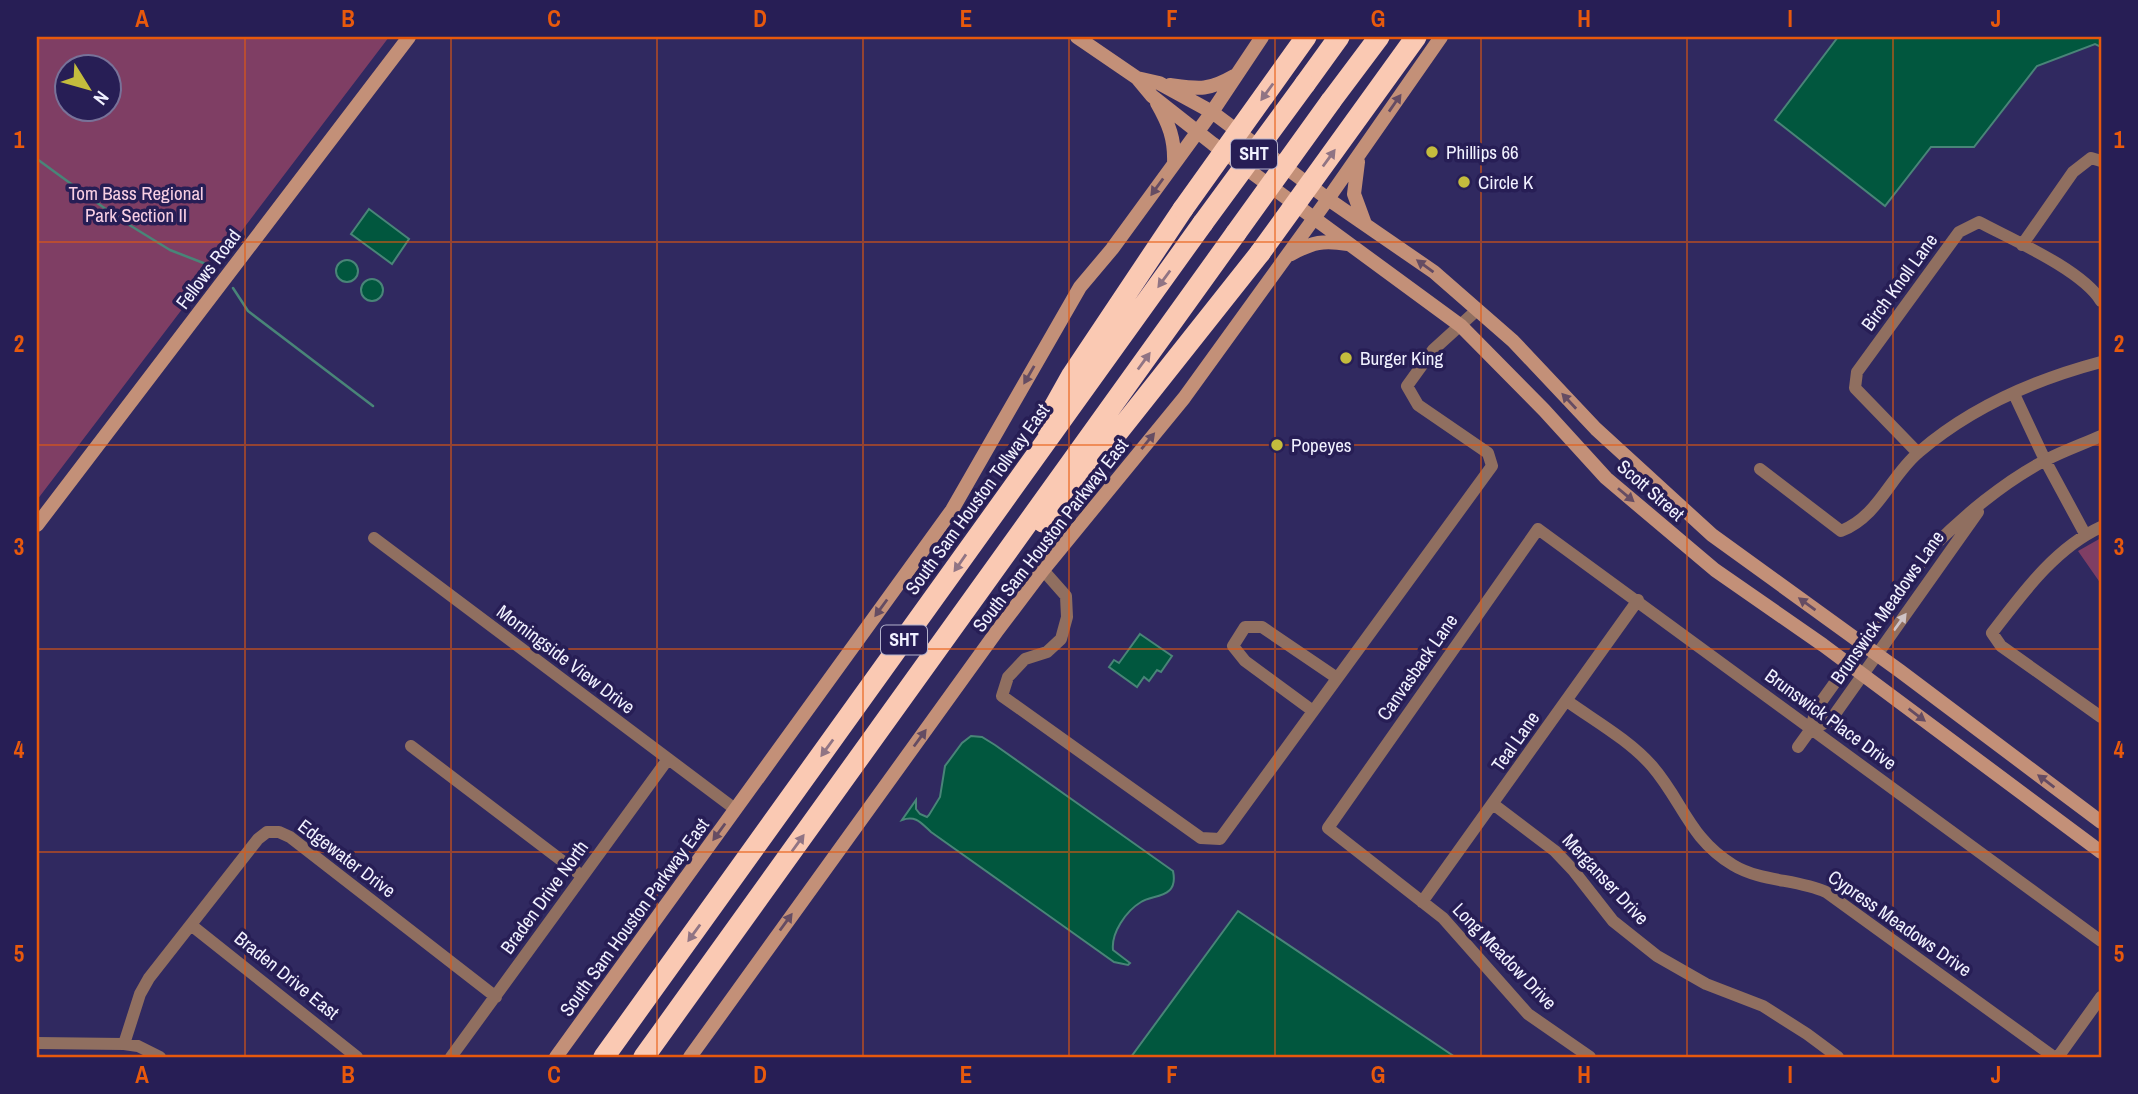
<svg xmlns="http://www.w3.org/2000/svg" width="2138" height="1094" font-family="'Archivo Narrow',sans-serif">
<style>
.green{fill:#7f3e64;fill-rule:evenodd}
.water{fill:#01573e;stroke:#498578;stroke-width:2}
.lines{fill:none;stroke-linecap:round;stroke-linejoin:round}
.stream{stroke:#498578;stroke-width:2.5}
.street{stroke:#906f60;stroke-width:12}
.secondary{stroke:#c39078;stroke-width:14}
.highway{stroke:#fac9b3;stroke-width:21}
.highway-bridge{stroke:#fac9b3;stroke-width:21}
.oneway{fill:#907484}
.oneway2{fill:#654c63}
.oneway3{fill:#cfc4c7}
.grid{fill:none;stroke:#e8590c;stroke-width:2;stroke-opacity:0.55}
.poi-dot{fill:#c4bc3d;stroke:#271e55;stroke-width:2.5}
.labels{text-anchor:middle;stroke-width:7;stroke-linejoin:round;paint-order:stroke}
.shield{fill:#271e55;stroke:#b4b2cc;stroke-width:2}
.shield-label{font-size:18px;font-weight:bold;fill:#f1f1ff}
.poi-label{font-size:19px;fill:#f1f1ff;stroke:#271e55;text-anchor:start}
.park-label{font-size:19px;fill:#f8cfe4;stroke:#271e55}
.street-label{font-size:19px;fill:#f1f1ff;stroke:#271e55}
.neatline{fill:none;stroke:#e8590c;stroke-width:2.5}
.grid-label{font-size:23px;text-anchor:middle;font-weight:bold;fill:#e8590c}
</style>
<rect width="100%" height="100%" fill="#302960"/>
<!-- green -->
<path class="green" d="M37,37H389L37,500ZM66,66H108V108H66Z
M2101,538V584L2078,551Z"/>
<!-- water -->
<path class="water" d="M1838,37H2101V47L2095,44L2037,66L1974,147H1931L1885,206L1775,120Z
M369,209L409,239L392,264L351,234Z
M336 271a11 11 0 1 1 22 0a11 11 0 1 1-22 0Z
M361 290a11 11 0 1 1 22 0a11 11 0 1 1-22 0Z
M1140,634L1172,656L1161,672L1157,670L1149,681L1144,677L1137,687L1109,667L1114,660L1119,663Z
M971,736L982,737L995,745L1173,871C1179,899 1153,894 1141,902C1126,911 1111,933 1113,950L1130,963L1128,965L1114,962L931,832C921,823 916,815 902,820L916,800V809L920,814L927,817L929,815L940,797L945,766L962,743Z
M1238,911L1455,1057H1131Z"/>
<g class="lines">
<!-- stream -->
<path class="stream" d="M37,159L118,218L170,250L206,264
M233,288L248,311L373,406"/>
<!-- street -->
<path class="street" d="M2022,245L2073,172L2091,158L2101,161
M2014,394L2045,460L2085,534
M1918,453L1855,388L1857,372L1959,232L1979,222C2013,240 2082,270 2101,301
M1760,469L1841,531C1879,516 1890,476 1919,452C1970,408 2037,379 2101,362
M2101,527C2055,548 2022,594 1992,633L2001,646L2101,717
M374,538L735,809
M1043,570L1066,596L1067,617L1061,639L1047,652L1025,659L1008,677L1002,696L1201,838L1220,839L1492,466L1488,453L1418,405L1407,386L1433,350L1477,310
M1567,701C1595,721 1629,740 1652,766C1683,802 1689,838 1733,865C1761,882 1797,879 1826,892L2054,1057
M1313,711L1245,661L1233,646L1245,627H1262L1337,678
M1811,729L1830,721L1978,512
M411,746L582,876
M1798,747L1811,729L1816,709L1930,550C1962,517 2005,481 2046,460C2063,451 2083,444 2101,436
M1493,804L1555,851L1573,870L1613,921L1657,956L1706,984L1763,1006L1807,1034L1838,1057
M1422,902L1638,600
M191,925L357,1057
M37,1043L124,1044L138,1046L160,1057
M124,1044L140,994L149,978L258,839L267,832H279L290,837L496,997
M451,1057L668,759
M1590,1057L1528,1014L1443,918L1328,828L1538,529L2101,941
M2058,1057L2101,997"/>
<!-- secondary -->
<path class="secondary" d="M1077,37L1137,78L1152,96L1213,144L1461,326L1544,410L1606,478L1715,570L1823,645L2101,852
M1137,78L1159,83L1212,112L1328,199L1434,272L1513,341L1596,429L1712,535L1900,671L2101,822
M1170,85C1199,89 1208,91 1234,76
M1157,103C1169,124 1175,139 1174,164
M1358,162L1354,194L1365,224
M1291,254C1313,242 1323,240 1348,244
M37,525L409,37
M556,1057L952,510L1080,287L1112,249L1212,112L1262,37
M690,1057L997,631L1043,570L1184,398L1328,199L1441,37"/>
<!-- highway -->
<path class="highway" d="M1305,84L1339,37
M1331,101L1379,37
M1044,425L1072,375L1183,209
M1043,522L1088,470L1260,253
M604,1057L1203,223
M644,1057L1236,233"/>
<!-- highway-bridge -->
<path class="highway-bridge" d="M1183,209L1306,37
M1203,223L1305,84
M1236,233L1331,101
M1260,253L1416,37"/>
</g>
<!-- one-way arrows -->
<defs><path id="oneway-solid" d="M-6-.8H1V-3.2L6.5 0L1 3.2V.8H-6Z" transform="scale(1.75)"/></defs>
<g class="oneway">
<use href="#oneway-solid" transform="translate(1267 92) rotate(126)"/>
<use href="#oneway-solid" transform="translate(1329 158) rotate(-54)"/>
<use href="#oneway-solid" transform="translate(1164 279) rotate(126)"/>
<use href="#oneway-solid" transform="translate(1144 361) rotate(-54)"/>
<use href="#oneway-solid" transform="translate(960 563) rotate(125)"/>
<use href="#oneway-solid" transform="translate(827 748) rotate(126)"/>
<use href="#oneway-solid" transform="translate(798 843) rotate(-54)"/>
<use href="#oneway-solid" transform="translate(694 933) rotate(126)"/>
</g>
<g class="oneway2">
<use href="#oneway-solid" transform="translate(1395 103) rotate(-55)"/>
<use href="#oneway-solid" transform="translate(1157 187) rotate(126)"/>
<use href="#oneway-solid" transform="translate(1425 266) rotate(-144)"/>
<use href="#oneway-solid" transform="translate(1029 375) rotate(120)"/>
<use href="#oneway-solid" transform="translate(1569 401) rotate(-133)"/>
<use href="#oneway-solid" transform="translate(1148 441) rotate(-51)"/>
<use href="#oneway-solid" transform="translate(1626 495) rotate(40)"/>
<use href="#oneway-solid" transform="translate(1807 604) rotate(-144)"/>
<use href="#oneway-solid" transform="translate(881 608) rotate(126)"/>
<use href="#oneway-solid" transform="translate(1917 715) rotate(37)"/>
<use href="#oneway-solid" transform="translate(920 738) rotate(-54)"/>
<use href="#oneway-solid" transform="translate(2046 781) rotate(-143)"/>
<use href="#oneway-solid" transform="translate(719 832) rotate(126)"/>
<use href="#oneway-solid" transform="translate(786 922) rotate(-54)"/>
</g>
<use class="oneway3" href="#oneway-solid" transform="translate(1900 622) rotate(-54)"/>
<!-- grid -->
<path class="grid" d="M245,37V1057M451,37V1057M657,37V1057M863,37V1057M1069,37V1057M1275,37V1057M1481,37V1057M1687,37V1057M1893,37V1057M37,242H2101M37,445H2101M37,649H2101M37,852H2101"/>
<!-- markers -->
<g class="poi-dot">
<circle cx="1432" cy="152" r="7"/>
<circle cx="1464" cy="182" r="7"/>
<circle cx="1346" cy="358" r="7"/>
<circle cx="1277" cy="445" r="7"/>
</g>
<g class="labels">
<!-- shield labels -->
<g class="shield">
<rect x="1231" y="139.5" width="46" height="29" rx="5"/>
<rect x="881" y="625.5" width="46" height="29" rx="5"/>
</g>
<g class="shield-label">
<text x="1254" y="160">SHT</text>
<text x="904" y="646">SHT</text>
</g>
<!-- poi labels -->
<g class="poi-label">
<text x="1446" y="159">Phillips 66</text>
<text x="1478" y="189">Circle K</text>
<text x="1360" y="365">Burger King</text>
<text x="1291" y="452">Popeyes</text>
</g>
<!-- park labels -->
<g class="park-label">
<text x="136" y="200">Tom Bass Regional<tspan x="136" dy="22">Park Section II</tspan></text>
</g>
<!-- street labels -->
<g class="street-label">
<text transform="translate(208 269) rotate(-53)" y="7">Fellows Road</text>
<text transform="translate(1899 282) rotate(-54)" y="7">Birch Knoll Lane</text>
<text transform="translate(1651 490) rotate(41)" y="7">Scott Street</text>
<text transform="translate(977 499) rotate(-54)" y="7">South Sam Houston Tollway East</text>
<text transform="translate(1050 535) rotate(-52)" y="7">South Sam Houston Parkway East</text>
<text transform="translate(1887 607) rotate(-55)" y="7">Brunswick Meadows Lane</text>
<text transform="translate(566 659) rotate(37)" y="7">Morningside View Drive</text>
<text transform="translate(1417 667) rotate(-55)" y="7">Canvasback Lane</text>
<text transform="translate(1831 719) rotate(36)" y="7">Brunswick Place Drive</text>
<text transform="translate(1515 741) rotate(-55)" y="7">Teal Lane</text>
<text transform="translate(347 858) rotate(37)" y="7">Edgewater Drive</text>
<text transform="translate(1606 879) rotate(47)" y="7">Merganser Drive</text>
<text transform="translate(544 897) rotate(-54)" y="7">Braden Drive North</text>
<text transform="translate(634 917) rotate(-54)" y="7">South Sam Houston Parkway East</text>
<text transform="translate(1900 923) rotate(35)" y="7">Cypress Meadows Drive</text>
<text transform="translate(1505 956) rotate(46)" y="7">Long Meadow Drive</text>
<text transform="translate(287 975) rotate(39)" y="7">Braden Drive East</text>
</g>
</g>
<!-- border -->
<rect width="2138" height="1094" fill="none" stroke="#271e55" stroke-width="77"/>
<!-- north arrow -->
<g transform="translate(88 88) rotate(127)"><circle r="33" fill="#271e55" stroke="#787299" stroke-width="2"/>
<path d="M0-5L12 26L0 18L-12 26Z" fill="#c4bc3d"/>
<text y="-10" font-size="19" font-weight="bold" text-anchor="middle" fill="#f1f1ff">N</text>
</g>
<rect x="38" y="38" width="2062" height="1018" class="neatline"/>
<g class="grid-label">
<text x="142" y="27">A</text>
<text x="348" y="27">B</text>
<text x="554" y="27">C</text>
<text x="760" y="27">D</text>
<text x="966" y="27">E</text>
<text x="1172" y="27">F</text>
<text x="1378" y="27">G</text>
<text x="1584" y="27">H</text>
<text x="1790" y="27">I</text>
<text x="1996" y="27">J</text>
<text x="19" y="148">1</text>
<text x="2119" y="148">1</text>
<text x="19" y="352">2</text>
<text x="2119" y="352">2</text>
<text x="19" y="555">3</text>
<text x="2119" y="555">3</text>
<text x="19" y="758">4</text>
<text x="2119" y="758">4</text>
<text x="19" y="962">5</text>
<text x="2119" y="962">5</text>
<text x="142" y="1083">A</text>
<text x="348" y="1083">B</text>
<text x="554" y="1083">C</text>
<text x="760" y="1083">D</text>
<text x="966" y="1083">E</text>
<text x="1172" y="1083">F</text>
<text x="1378" y="1083">G</text>
<text x="1584" y="1083">H</text>
<text x="1790" y="1083">I</text>
<text x="1996" y="1083">J</text>
</g>
</svg>
